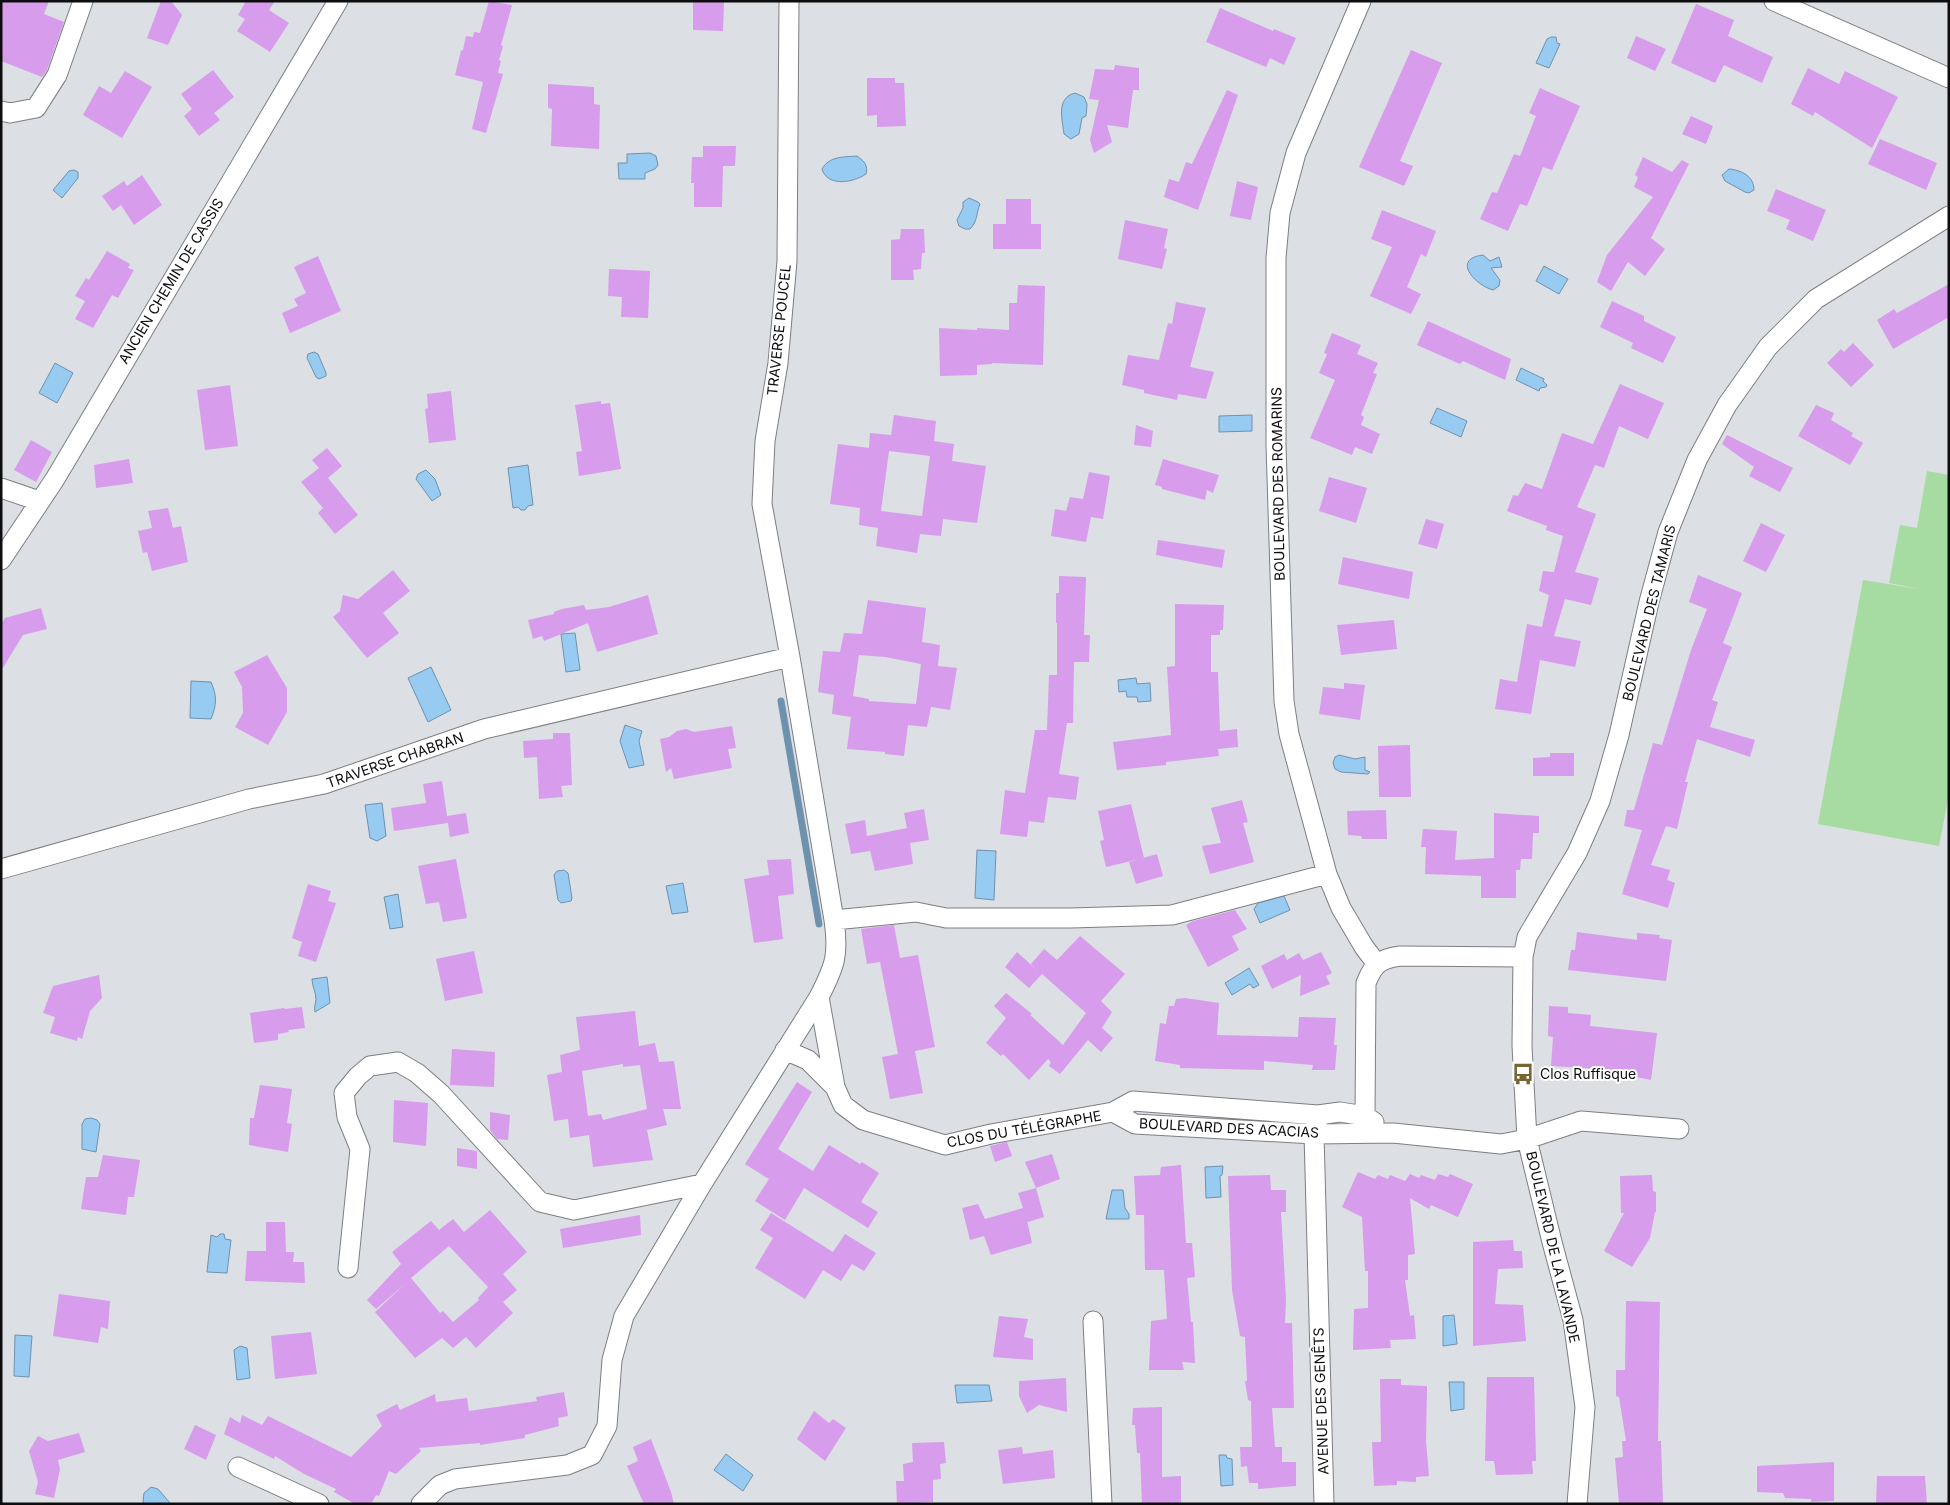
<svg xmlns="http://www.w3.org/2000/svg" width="1950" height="1505" font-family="Inter,sans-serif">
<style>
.green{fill:#a6dba1}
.water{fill:#98cbf2;stroke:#6e92ae}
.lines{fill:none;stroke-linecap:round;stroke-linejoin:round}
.stream{stroke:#6e92ae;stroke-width:7}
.building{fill:#d89cec;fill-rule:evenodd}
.minor-casing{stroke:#7c7e84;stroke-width:21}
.minor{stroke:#fff;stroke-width:19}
.labels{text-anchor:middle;stroke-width:4;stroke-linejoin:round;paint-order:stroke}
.street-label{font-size:14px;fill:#0d0d0f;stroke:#fff}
.poi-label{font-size:14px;fill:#0d0d0f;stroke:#fff;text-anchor:start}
</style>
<rect width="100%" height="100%" fill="#dcdfe4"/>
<!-- green -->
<path class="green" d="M1927,471L1949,475V794L1939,846L1818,824L1863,580L1925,590L1889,583L1900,525L1917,528Z"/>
<!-- water -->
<path class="water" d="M1551,37H1556L1557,43L1560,44L1549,68L1536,63L1547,39Z
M1075,93L1084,97L1087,104L1086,116L1082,118L1079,134L1071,139L1064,134C1062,118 1056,98 1075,93Z
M650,153L656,156L658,165L655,169L645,173V179H619L618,163H627V154Z
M857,156C865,162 868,165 866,174C853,183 827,187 822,169C829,156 844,157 857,156Z
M1729,169C1741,170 1754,176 1754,190L1749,193L1745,192L1725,181L1722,175Z
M74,170L78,172V178L62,198L53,190L69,171Z
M969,198L978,202L980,204C976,213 978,221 970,229H965L959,226L957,220L963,208V202Z
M1483,255L1490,261L1499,257L1502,267L1491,268L1500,280L1499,286L1493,290C1475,285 1451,259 1483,255Z
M1544,266L1568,279L1559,294L1536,281Z
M314,352L318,354L326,373V376L319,379L316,377L307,358L308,354Z
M55,363L73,373L57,403L39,393Z
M1521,368L1544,379L1543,381L1547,385L1546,387L1540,388L1539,391L1516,380Z
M1437,408L1467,421L1461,437L1430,423Z
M1252,415V431L1219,432V416Z
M528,465L533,505L528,506L525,510H521L518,507L513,508L508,468Z
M426,470L435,479L441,495L432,501L416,479L418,474Z
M575,633L580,670L566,672L561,634Z
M431,667L451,710L428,722L408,678Z
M1136,678L1137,684L1150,683L1151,701L1138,702L1137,697H1127L1126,691L1119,692L1118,680Z
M191,681L211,682C217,696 217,704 211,719L190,718Z
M625,725L642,731L639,741L644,765L629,768L620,741Z
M1339,755L1355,759L1365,757V770L1370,772L1368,774L1341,772L1335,769L1333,763L1335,757Z
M382,803L386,836L377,841L370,838L365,805Z
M977,850L996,851L994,900L975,898Z
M564,870L568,873L572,898L571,901L561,903L558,900L554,875L557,871Z
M683,883L688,912L672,914L666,886Z
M398,894L403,927L390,929L384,897Z
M1284,896L1290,910L1260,923L1254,909L1258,903Z
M1249,968L1259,985L1253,988L1250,984L1232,995L1225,983Z
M327,977L330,1003L315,1012C314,1007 315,1005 316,1000C316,992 312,986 312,979Z
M91,1118L97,1120L100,1124L96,1152L82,1149V1124L85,1119Z
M1223,1166L1222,1175L1220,1176L1221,1197L1206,1198L1205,1167Z
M1112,1190H1123L1125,1208L1129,1214V1219H1106Z
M220,1234H224L225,1239L231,1240L227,1273L207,1272L211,1235L217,1237Z
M1454,1315L1457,1344L1443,1346V1316Z
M15,1335L32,1336L29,1377L14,1376Z
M240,1346L247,1348L250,1378L237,1380L234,1350Z
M1449,1382H1464V1409L1451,1411Z
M955,1385H989L992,1401L957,1403Z
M726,1454L753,1475L743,1491L714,1470Z
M1219,1455H1226L1227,1458L1232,1459L1233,1485L1221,1486Z
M151,1487L158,1489L171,1504H145L143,1502L144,1493Z"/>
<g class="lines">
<!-- stream -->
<path class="stream" d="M781,701L819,924"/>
</g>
<!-- building -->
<path class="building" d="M1,1H49L44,14L64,22L47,70L42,77L1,61Z
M161,1H171L182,15L168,45L147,38Z
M246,1H275L269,10L289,23L270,52L237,31L245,19L238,15Z
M489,1L512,5L501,45L503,46L499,60L501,61L498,73L503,74L486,133L472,129L483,82L455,75L461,51L463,50L466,36L473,37L474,32L480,33Z
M693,1H724L723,31L693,30Z
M1696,4L1734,20L1728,36L1773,57L1762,83L1724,65L1715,83L1671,63Z
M1220,8L1273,31L1274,29L1296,38L1284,65L1270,58L1266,67L1206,42Z
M1636,36L1666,49L1655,71L1627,58Z
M1411,50L1442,63L1400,161L1413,166L1404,186L1359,167Z
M1115,65L1139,68V90H1133L1128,128L1107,125L1112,142L1094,153L1090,140L1099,100L1089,99L1095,69L1114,70Z
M1808,68L1839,84L1845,71L1898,97L1872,148L1815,112L1813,116L1791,104Z
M213,70L234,97L214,113L220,120L199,136L184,116L192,109L181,94Z
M125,71L152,87L122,138L83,115L99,86L111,93Z
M867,78H895V83H904L906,126L877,127V115L867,116Z
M548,84L594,87V104L600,105L599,149L551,146L552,109L548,108Z
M1540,88L1580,106L1552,170L1543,167L1527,206L1520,204L1508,231L1480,219L1492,192L1497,193L1514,154L1520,156L1536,116L1529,113Z
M1227,90L1238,95L1198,210L1164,197L1169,179L1179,182L1186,162L1192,164Z
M1691,116L1713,126L1706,144L1682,134Z
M1880,139L1937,163L1926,190L1868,164Z
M703,146H736L735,166H723L722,207H694V183H691L692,157H703Z
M1643,157L1672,172L1682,160L1689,164L1651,238L1665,249L1645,276L1628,262L1611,291L1597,282L1607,255L1653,197L1634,187L1638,177L1635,175Z
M142,175L162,205L134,225L121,205L113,211L102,196L124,181L127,186Z
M1237,181L1258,187L1251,220L1230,216Z
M1776,189L1826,210L1813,241L1786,229L1790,220L1767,211Z
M1006,199H1031V224H1041V249H993V224H1006Z
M1382,210L1436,231L1426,257L1421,254L1407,287L1421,294L1411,314L1370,296L1392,247L1371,239Z
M1125,220L1168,229L1164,248L1167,249L1162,269L1118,259Z
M901,229H924L925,253H922L921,269L913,270L914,280H891V240L900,239Z
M107,251L130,264L128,268L134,270L118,298L112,295L93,328L75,319L85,301L75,296L86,278L89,280Z
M318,256L341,311L290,333L282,313L298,306L294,299L306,293L294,267Z
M609,269L650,271L648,318L621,317L622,297L608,296Z
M1949,284V317L1893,349L1877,320L1894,309L1897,313Z
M1018,285L1045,286L1043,365L992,363V364L977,365V375L940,376L939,328L977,330V328L1009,330V303H1017Z
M1612,301L1644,316V321L1676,337L1663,363L1631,348L1633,343L1600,327Z
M1176,302L1206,308L1190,367L1214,372L1206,399L1178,394L1177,400L1144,393V390L1122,385L1128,355L1159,360L1168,323L1172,324Z
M1428,321L1511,359L1505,380L1463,361L1460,364L1417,345Z
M1332,333L1361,345L1357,354L1378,363L1373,373L1377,374L1361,415L1364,417L1361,425L1380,434L1372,454L1355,447L1352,455L1310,438L1335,380L1319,373L1327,354L1324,353Z
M1853,343L1874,365L1851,387L1827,363L1841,349L1844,352Z
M1620,384L1664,403L1648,439L1619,426L1604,468L1595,465L1577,507L1596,514L1575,572L1599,578L1591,605L1565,599L1554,636L1581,641L1575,667L1540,660L1531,714L1495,709L1500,679L1517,682L1527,624L1542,627L1549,595L1539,591L1543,571L1554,572L1563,536L1546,530L1547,526L1507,511L1513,495L1518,496L1525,483L1542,489L1562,433L1593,444Z
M230,385L238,446L205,450L197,390Z
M451,391L456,440L429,443L425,409L428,408L427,394Z
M601,401V404L610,403L621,469L579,476L576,452L582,451L575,405Z
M1816,405L1834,413L1831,420L1853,433L1851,436L1863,443L1850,465L1798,436Z
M894,415L936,421L934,441L954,444L952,461L986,466L977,523L943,519L941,536L920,534L917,553L876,546L878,528L859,525L860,508L830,504L838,444L869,448L870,433L891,435ZM889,451L930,456L922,516L881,511Z
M1136,425L1153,431L1151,447L1134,445Z
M1727,435L1793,468L1780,492L1749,476L1754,467L1722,444Z
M31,440L52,452L36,482L14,470Z
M327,448L342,466L328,478L358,515L335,534L318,513L323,508L301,482L319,468L312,460Z
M129,459L133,483L96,488L94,465Z
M1163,459L1219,475L1213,493L1207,490L1205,500L1162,489V487L1155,485Z
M1089,472L1110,476L1103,519L1091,517L1086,542L1051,536L1055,509L1066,511L1070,497L1083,499Z
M1329,477L1367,488L1356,523L1319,511Z
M168,508L173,528L181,526L188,562L152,571L147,552L143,553L138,531L152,528L148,511Z
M1426,519L1444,524L1437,549L1418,544Z
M1761,523L1785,535L1766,572L1743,561Z
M1158,540L1225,550L1222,568L1156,555Z
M1343,557L1413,572L1409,599L1338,584Z
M393,570L410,591L383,613L399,633L367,658L333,617L340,611L343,595L358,599Z
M1698,575L1742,593L1723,643L1732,647L1712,700L1718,702L1710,727L1755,740L1750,757L1697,739L1685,782H1688L1677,829L1666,826L1651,865L1670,870L1667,880L1675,883L1668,908L1622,894L1642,830L1624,826L1627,810H1634L1653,743L1662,745L1691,650L1707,609L1689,602Z
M1059,576L1086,577L1084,635H1090L1089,662H1074L1073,723H1067L1059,774L1079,777L1076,800L1048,797L1044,823L1029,821L1027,837L1000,834L1005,790L1025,793L1035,730H1047L1049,675H1057V623H1056V593H1059Z
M648,595L658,634L597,652L588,623L544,641L542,636L533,639L528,620L554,614V612L562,609L584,605L586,610L609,607Z
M868,600L926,608L922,642L940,645L938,666L957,668L950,710L931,707L927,727L908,725L904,756L885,754V752L847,749L851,717L832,714L834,695L818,692L823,651L840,652L844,633L862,634ZM859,655L885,657L921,664L916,704L869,701V699L853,696Z
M1175,604L1224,605L1223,630H1220V635H1211V672H1218L1220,731L1237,729L1238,747L1218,749L1219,756L1166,762V765L1117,770L1113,742L1171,735L1167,667L1175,666Z
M41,608L47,629L23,635L1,671V624L5,618Z
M1394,620L1397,649L1341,655L1337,625Z
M267,655L287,688V712L268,745L235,727L243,713L242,687L234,672Z
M1344,683L1365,685L1360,720L1319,714L1323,687L1344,689Z
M732,726L736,748L728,749L732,768L674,779L671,768L666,772L660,739L669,737L677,731L686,729L694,732Z
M553,733H570L572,785L561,786L563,797L539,799L537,757L524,758L523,741L553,739Z
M1410,745L1411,797H1379L1378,746Z
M1550,753H1574V776H1533V758L1550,757Z
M442,781L447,816L466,813L469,833L450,837L448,823L394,831L391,808L426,803L423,784Z
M1242,800L1248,822L1243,823L1254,862L1210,874L1202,846L1221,843L1211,808Z
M1131,804L1144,858L1106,867L1100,841L1104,840L1098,811Z
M924,809L929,840L910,843L913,864L875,871L868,842L870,851L851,854L845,824L865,820L867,836L907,828L904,813Z
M1386,810L1387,839H1362L1361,836L1348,835L1347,811Z
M1494,813L1539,816V833H1533L1532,859H1521L1520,870H1516V898H1481V876L1425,874L1426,847H1421L1423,829L1457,831L1455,860L1494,858Z
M1157,854L1163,876L1136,884L1129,862Z
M456,859L467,918L443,922L439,902L426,904L418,866Z
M791,859L794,894L778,896L783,939L754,943L744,879L769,875L767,860Z
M308,884L331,891L328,901L336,903L316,962L298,956L302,942L292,938Z
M1235,910L1247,929L1232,936L1239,950L1208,967L1186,925L1193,921Z
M894,925L900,958L918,955L935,1047L915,1051L923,1093L890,1099L882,1057L898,1054L880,962L867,964L861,929Z
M1577,932L1637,940V933L1660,935L1659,938L1672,940L1666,981L1568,970L1571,950H1575Z
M1080,936L1125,974L1101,1001L1112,1012L1102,1028L1113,1038L1101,1052L1088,1040L1060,1074L1049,1066L1051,1062L1048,1059L1029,1080L1003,1054L1001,1056L986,1043L1006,1018L994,1006L1006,993L1032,1014L1030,1015L1063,1045L1086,1013L1042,974L1029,988L1005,967L1017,952L1038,971L1031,964L1044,949L1057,960Z
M474,951L483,993L445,1001L436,959Z
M1321,952L1332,973L1326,976L1330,984L1300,996L1301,975L1272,989L1261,966L1284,954L1287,960L1299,953L1303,960Z
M99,975L102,998L90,1011L82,1039L78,1037L77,1041L50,1033L55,1017L43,1013L53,986Z
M1185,998L1219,1003L1217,1035L1298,1037L1299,1017L1336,1018L1334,1045H1337L1335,1070H1312L1313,1065L1264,1061V1070L1180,1068V1065L1155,1061L1160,1023L1166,1024L1169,1006H1174L1176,999Z
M1549,1006L1568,1007V1013L1591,1015L1590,1026L1657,1033L1651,1080L1617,1073V1070L1551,1066L1553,1037L1548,1036Z
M302,1007L305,1028L288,1030L289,1032L278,1034V1040L254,1043L250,1013L284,1008L285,1009Z
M635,1011L639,1046L655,1043L659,1062L674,1061L681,1109H663L667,1125L647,1130L653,1160L593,1167L589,1135L570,1138L568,1119L554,1121L547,1075L562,1072L560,1055L580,1050L576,1017ZM623,1064V1067L640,1065L647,1109L603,1120L601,1114L588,1116L582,1071Z
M452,1049L495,1052L494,1087L450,1085Z
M797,1082L812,1092L778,1149L813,1171L829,1145L860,1164L862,1162L879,1173L861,1202L878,1212L868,1228L804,1188L785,1220L755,1201L769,1179L745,1164Z
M260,1085L292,1089L287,1123L292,1124L288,1152L249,1145L250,1118H254Z
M394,1100L428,1103L426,1146L393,1142Z
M490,1112L510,1115L508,1140L497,1139L490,1130Z
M1007,1142L1012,1156L995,1162L990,1146Z
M457,1148L477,1151V1169L457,1166Z
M1052,1154L1060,1179L1036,1188L1025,1162Z
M103,1155L140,1160L134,1197H128L126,1215L81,1209L86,1177H98Z
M1181,1165L1186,1243H1192L1195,1277L1187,1278L1191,1322H1193L1195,1363L1182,1362L1184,1370H1149L1151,1321L1167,1319L1164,1270H1145L1144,1215H1136L1134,1176L1160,1175L1161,1167Z
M1358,1172L1375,1179L1378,1175L1388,1179L1390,1175L1405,1181L1410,1174L1419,1178L1421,1175L1435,1180L1438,1174L1448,1177L1450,1174L1473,1184L1458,1217L1431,1205L1429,1209L1410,1198L1415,1254L1408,1255V1280H1405L1410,1316L1414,1315L1416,1339L1390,1340L1391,1348L1353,1350L1354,1309L1368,1308V1271H1365L1362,1217L1342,1207Z
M1270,1175L1271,1190H1286V1212H1281L1286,1299L1285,1323H1292L1294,1408H1272L1275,1447H1282V1462H1296V1486L1258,1489V1483H1249L1247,1466L1241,1467L1240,1447H1252L1251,1401L1248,1400L1245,1381H1247L1245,1337L1240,1336L1232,1290L1228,1176Z
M1652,1175L1653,1191L1656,1192V1212H1655L1650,1238L1632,1267L1604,1251L1624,1213H1621L1620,1176Z
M1036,1188L1044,1217L1028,1222L1027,1220L1032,1243L991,1255L984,1236L970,1240L962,1208L978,1204L985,1219L1023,1208L1018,1193Z
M490,1210L527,1252L503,1274L517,1290L503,1302L513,1313L476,1348L466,1337L453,1348L442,1338L415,1358L375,1312L406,1283L376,1309L367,1300L401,1264L392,1252L431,1221L439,1230L453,1219L464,1232ZM449,1246L488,1287L478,1298L479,1300L453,1322L443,1311L440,1313L411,1278Z
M771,1213L833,1252L845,1234L876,1253L864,1271L852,1264L841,1281L823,1270L805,1299L755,1268L773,1238L760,1230Z
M640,1215L641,1235L563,1248L560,1229Z
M266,1222H285L286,1252H294L293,1262H304L305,1283L245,1281L247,1251H266Z
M1513,1240L1514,1251H1522L1523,1268L1498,1269L1495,1304L1523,1305L1526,1341L1473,1346V1242Z
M59,1294L110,1301L108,1329L101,1327L98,1343L53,1336Z
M1626,1301L1660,1302L1658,1441H1661L1663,1504H1619L1615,1458L1623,1457L1622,1441H1626L1619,1397L1616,1396V1370H1625Z
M999,1316L1028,1319L1024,1337L1033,1339V1360L993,1357Z
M311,1332L317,1374L275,1379L271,1336Z
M1487,1377H1534L1536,1461H1532L1533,1474L1496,1475L1494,1461H1485Z
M1066,1378L1067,1412L1039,1405L1027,1413L1019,1396V1381Z
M1380,1379H1401V1385L1427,1386L1426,1441L1429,1476L1416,1477V1482L1397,1481V1485L1374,1486L1372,1442H1381Z
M564,1392L568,1416L558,1418L559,1426L525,1435V1438L480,1445V1443L419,1448L421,1451L396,1474L389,1471L379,1496L376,1495L371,1504H355L334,1492L336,1489L304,1474L275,1456L274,1459L224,1434L230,1417L240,1423L242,1415L262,1425L268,1416L351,1457L382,1426L376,1415L397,1404L400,1410L435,1394L436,1402L467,1398L469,1411L537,1401L536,1397Z
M1162,1407V1477L1181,1476V1504H1142L1140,1453H1137L1135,1425H1132L1133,1408Z
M814,1411L829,1423L833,1419L846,1428L825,1461L797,1439Z
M195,1425L216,1435L206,1460L184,1449Z
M79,1433L85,1452L58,1460L60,1469L54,1498L35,1494L38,1482L29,1451L38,1436L48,1441Z
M651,1439L671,1492L674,1504H644L627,1466L638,1461L633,1447Z
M944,1442L946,1463L940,1464L941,1479L933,1480V1502L897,1504L896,1481H904L903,1464L913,1462L912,1443Z
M1022,1447L1023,1454L1053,1450L1055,1478L1003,1484L998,1450Z
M1834,1462V1501L1811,1502V1499L1785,1498L1783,1493L1757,1492V1466Z
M1877,1476H1925L1927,1504H1876Z"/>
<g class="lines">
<!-- minor casing -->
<g class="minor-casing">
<path id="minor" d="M1361,1L1296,153L1280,213L1276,258V445L1284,701L1289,734L1327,874L1341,908L1364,947L1377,964
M1774,1L1949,78
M1,111L10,113L36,108L57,75L83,1
M1,488L39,501
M1,560L55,479L338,1
M1,869L249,799L324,784L484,729L790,657
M834,920L916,912L946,918H1071L1172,915L1327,874
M819,997L835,1087L843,1105L863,1120L945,1145L991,1134L1113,1112
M785,1050L808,1060L835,1087
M1365,1116L1340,1112L1318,1115L1133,1101L1113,1112L1135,1124L1314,1134L1393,1133L1501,1144L1527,1139L1581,1121L1679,1129
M1374,1122L1365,1116L1366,983C1374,963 1380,959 1400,956L1523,957
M1317,1123L1314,1134L1324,1504
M348,1268L360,1149L347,1117L344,1093L358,1076L370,1066L398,1062L417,1073L441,1094L540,1202L574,1210L702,1184
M1093,1321L1102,1504
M238,1467L319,1504
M421,1504L440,1485L455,1479L567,1465L592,1455L607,1426L612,1360L624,1316L702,1184L819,997C835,966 839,955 834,920L790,657L762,504L765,441L778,363L787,261L789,1
M1577,1504L1585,1407L1573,1320L1552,1242L1527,1139L1522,1046L1523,957L1527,937L1577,853L1600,801L1619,735L1649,602L1668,532L1697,460L1727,405L1768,347L1816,299L1949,216"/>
</g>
<!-- minor -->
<use href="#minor" class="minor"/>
</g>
<!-- icons -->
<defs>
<g id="bus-bare" transform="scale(1.725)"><path d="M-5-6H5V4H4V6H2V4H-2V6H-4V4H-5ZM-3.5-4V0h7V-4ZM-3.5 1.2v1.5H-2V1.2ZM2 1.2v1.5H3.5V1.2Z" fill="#766634" stroke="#fff" stroke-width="2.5" paint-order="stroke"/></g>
</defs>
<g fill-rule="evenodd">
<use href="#bus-bare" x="1523" y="1074"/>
</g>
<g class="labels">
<!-- street labels -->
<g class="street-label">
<text transform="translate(171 281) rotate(-59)" y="5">ANCIEN CHEMIN DE CASSIS</text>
<text transform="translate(779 330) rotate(-84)" y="5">TRAVERSE POUCEL</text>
<text transform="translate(1278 484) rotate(-91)" y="5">BOULEVARD DES ROMARINS</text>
<text transform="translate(1649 613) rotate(-76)" y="5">BOULEVARD DES TAMARIS</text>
<text transform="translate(395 760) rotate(-19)" y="5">TRAVERSE CHABRAN</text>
<text transform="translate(1229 1128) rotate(3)" y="5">BOULEVARD DES ACACIAS</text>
<text transform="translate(1024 1129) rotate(-10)" y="5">CLOS DU TÉLÉGRAPHE</text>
<text transform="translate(1553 1247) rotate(77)" y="5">BOULEVARD DE LA LAVANDE</text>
<text transform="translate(1321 1401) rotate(-92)" y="5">AVENUE DES GENÊTS</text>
</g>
<!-- poi labels -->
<g class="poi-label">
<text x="1540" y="1079">Clos Ruffisque</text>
</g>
</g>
<!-- border -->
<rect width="1950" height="1505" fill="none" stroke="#0d0d0f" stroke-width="5"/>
</svg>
